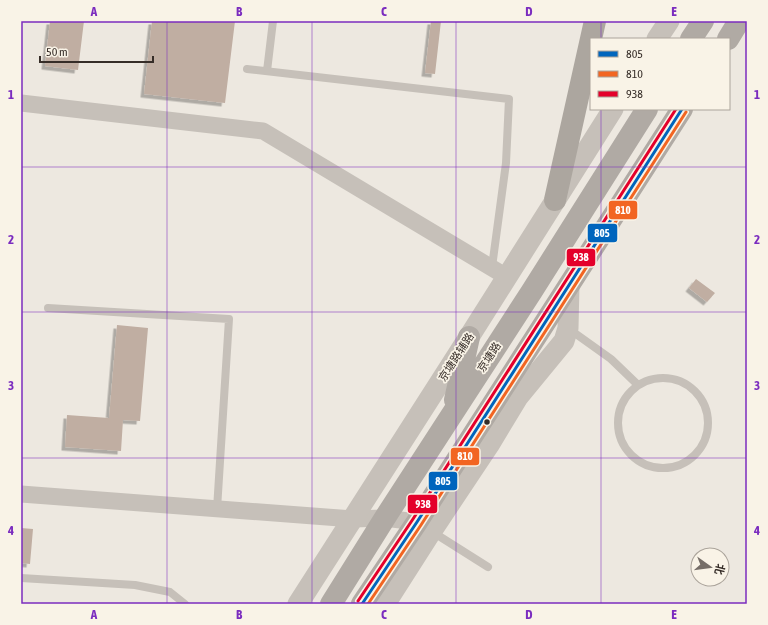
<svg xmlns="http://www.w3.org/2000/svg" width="768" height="625" font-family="'Asap Condensed','Noto Sans SC',sans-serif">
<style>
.building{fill:#c0aea2;filter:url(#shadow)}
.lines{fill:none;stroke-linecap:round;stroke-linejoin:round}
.service{stroke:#c6c0b9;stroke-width:8}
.minor{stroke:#c6c0b9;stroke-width:17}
.tertiary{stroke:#c6c0b9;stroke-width:21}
.trunk{stroke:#b0aaa4;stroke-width:22}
.motorway{stroke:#aca69f;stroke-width:22}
.bus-1-casing{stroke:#f9f3e7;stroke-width:6}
.bus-2-casing{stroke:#f9f3e7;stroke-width:6}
.bus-3-casing{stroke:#f9f3e7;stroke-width:6}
.bus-1{stroke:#0065bd;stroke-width:3}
.bus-2{stroke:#f26522;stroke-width:3}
.bus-3{stroke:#e4002b;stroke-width:3}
.grid{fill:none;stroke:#7b2cbf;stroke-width:1;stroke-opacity:0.55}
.bus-dot{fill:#362d28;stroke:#f9f3e7;stroke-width:1.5}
.labels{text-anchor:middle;stroke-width:3.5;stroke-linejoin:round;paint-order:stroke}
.street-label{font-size:11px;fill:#362d28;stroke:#f9f3e7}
.line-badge{stroke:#f9f3e7;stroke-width:1.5}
.badge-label{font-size:11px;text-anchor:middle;font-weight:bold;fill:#fff}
.neatline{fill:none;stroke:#7b2cbf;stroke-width:1.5}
.grid-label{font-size:13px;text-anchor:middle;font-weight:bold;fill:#7b2cbf}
</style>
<defs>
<filter id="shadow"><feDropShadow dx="-3.5" dy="3.5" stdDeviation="0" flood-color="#0004"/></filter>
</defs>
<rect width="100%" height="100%" fill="#ede8e0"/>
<!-- building -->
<path class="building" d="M50,21H84L78,70L45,66Z
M152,21H235L225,103L144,94Z
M431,21H441L435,74L425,73Z
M696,279L715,293L707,302L689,288Z
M117,325L148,328L140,421L123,420L121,451L65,447L67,415L109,418Z
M21,528L33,529L30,564L21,563Z"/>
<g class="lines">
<!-- service -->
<path class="service" d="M247,69L509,99L506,163L492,267
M267,71L273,21
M48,308L229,319L217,509
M569,329L611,359L638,385
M618 423a45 45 0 1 1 90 0a45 45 0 1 1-90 0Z
M431,531L488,567
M21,578L135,585L170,592L185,604"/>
<!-- minor -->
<path class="minor" d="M21,103L263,131L507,277
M21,494L353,519L384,518L417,522"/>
<!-- tertiary -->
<path class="tertiary" d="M657,39L669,21
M298,604L469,337L613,109
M385,604L431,532L489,445L518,397L564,341L568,328L569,285"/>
<!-- trunk -->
<path class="trunk" d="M691,39L703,21
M728,39L739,21
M455,400L469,337
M331,604L388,513L532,291L647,109
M362,604L417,522L682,109"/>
<!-- motorway -->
<path class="motorway" d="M555,200L595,21"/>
<!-- bus-1 casing -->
<g class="bus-1-casing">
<path id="bus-1" d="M362,604L417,522L682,109"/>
</g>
<!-- bus-2 casing -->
<g class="bus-2-casing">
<path id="bus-2" d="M368,604L421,525L686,112"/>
</g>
<!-- bus-3 casing -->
<g class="bus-3-casing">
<path id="bus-3" d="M358,601L413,519L676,109"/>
</g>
<!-- bus-1 -->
<use href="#bus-1" class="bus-1"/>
<!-- bus-2 -->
<use href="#bus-2" class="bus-2"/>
<!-- bus-3 -->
<use href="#bus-3" class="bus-3"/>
</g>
<!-- grid -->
<path class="grid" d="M167,21V604M312,21V604M456,21V604M601,21V39M601,109V604M21,167H747M21,312H747M21,458H747"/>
<!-- markers -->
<circle class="bus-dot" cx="487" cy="422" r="3.5"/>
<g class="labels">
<!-- street labels -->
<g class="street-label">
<text transform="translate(456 357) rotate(-57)" y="4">京塘路辅路</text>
<text transform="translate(489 357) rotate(-57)" y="4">京塘路</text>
</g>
</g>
<g class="line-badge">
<rect x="608" y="200" width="30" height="20" rx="4" fill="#f26522"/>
<rect x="587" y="223" width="31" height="20" rx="4" fill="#0065bd"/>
<rect x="566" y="248" width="30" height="19" rx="4" fill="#e4002b"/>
<rect x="450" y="447" width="30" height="19" rx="4" fill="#f26522"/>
<rect x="428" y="471" width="30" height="20" rx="4" fill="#0065bd"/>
<rect x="407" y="494" width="31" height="20" rx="4" fill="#e4002b"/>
</g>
<g class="badge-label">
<text x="623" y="214">810</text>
<text x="602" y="237">805</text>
<text x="581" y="261">938</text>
<text x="465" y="460">810</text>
<text x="443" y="485">805</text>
<text x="423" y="508">938</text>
</g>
<!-- border -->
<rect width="768" height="625" fill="none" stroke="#f9f3e7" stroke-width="44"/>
<!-- legend -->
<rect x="590" y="38" width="140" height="72" fill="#f9f3e7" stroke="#aba49b"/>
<rect x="598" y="51" width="20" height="6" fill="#0065bd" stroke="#aba49b"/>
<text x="626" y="58" font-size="12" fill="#362d28">805</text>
<rect x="598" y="71" width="20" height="6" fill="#f26522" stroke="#aba49b"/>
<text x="626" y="78" font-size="12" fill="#362d28">810</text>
<rect x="598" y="91" width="20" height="6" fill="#e4002b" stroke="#aba49b"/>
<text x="626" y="98" font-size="12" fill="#362d28">938</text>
<!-- north arrow -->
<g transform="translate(710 567) rotate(104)"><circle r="19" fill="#f9f3e7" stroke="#aba49b"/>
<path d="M0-3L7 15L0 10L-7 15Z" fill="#766e68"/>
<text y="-6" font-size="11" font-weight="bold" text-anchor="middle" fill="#362d28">北</text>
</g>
<!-- scale -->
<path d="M40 56v6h113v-6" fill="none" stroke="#362d28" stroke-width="2"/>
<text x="46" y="56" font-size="12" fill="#362d28" stroke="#f9f3e7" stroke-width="3" paint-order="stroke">50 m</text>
<rect x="22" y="22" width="724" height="581" class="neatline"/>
<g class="grid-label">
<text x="94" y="16">A</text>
<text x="239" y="16">B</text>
<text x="384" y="16">C</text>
<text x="529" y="16">D</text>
<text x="674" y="16">E</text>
<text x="11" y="99">1</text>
<text x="757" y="99">1</text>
<text x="11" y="244">2</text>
<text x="757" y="244">2</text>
<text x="11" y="390">3</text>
<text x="757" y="390">3</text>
<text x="11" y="535">4</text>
<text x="757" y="535">4</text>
<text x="94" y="619">A</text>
<text x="239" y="619">B</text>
<text x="384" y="619">C</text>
<text x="529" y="619">D</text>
<text x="674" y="619">E</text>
</g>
</svg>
